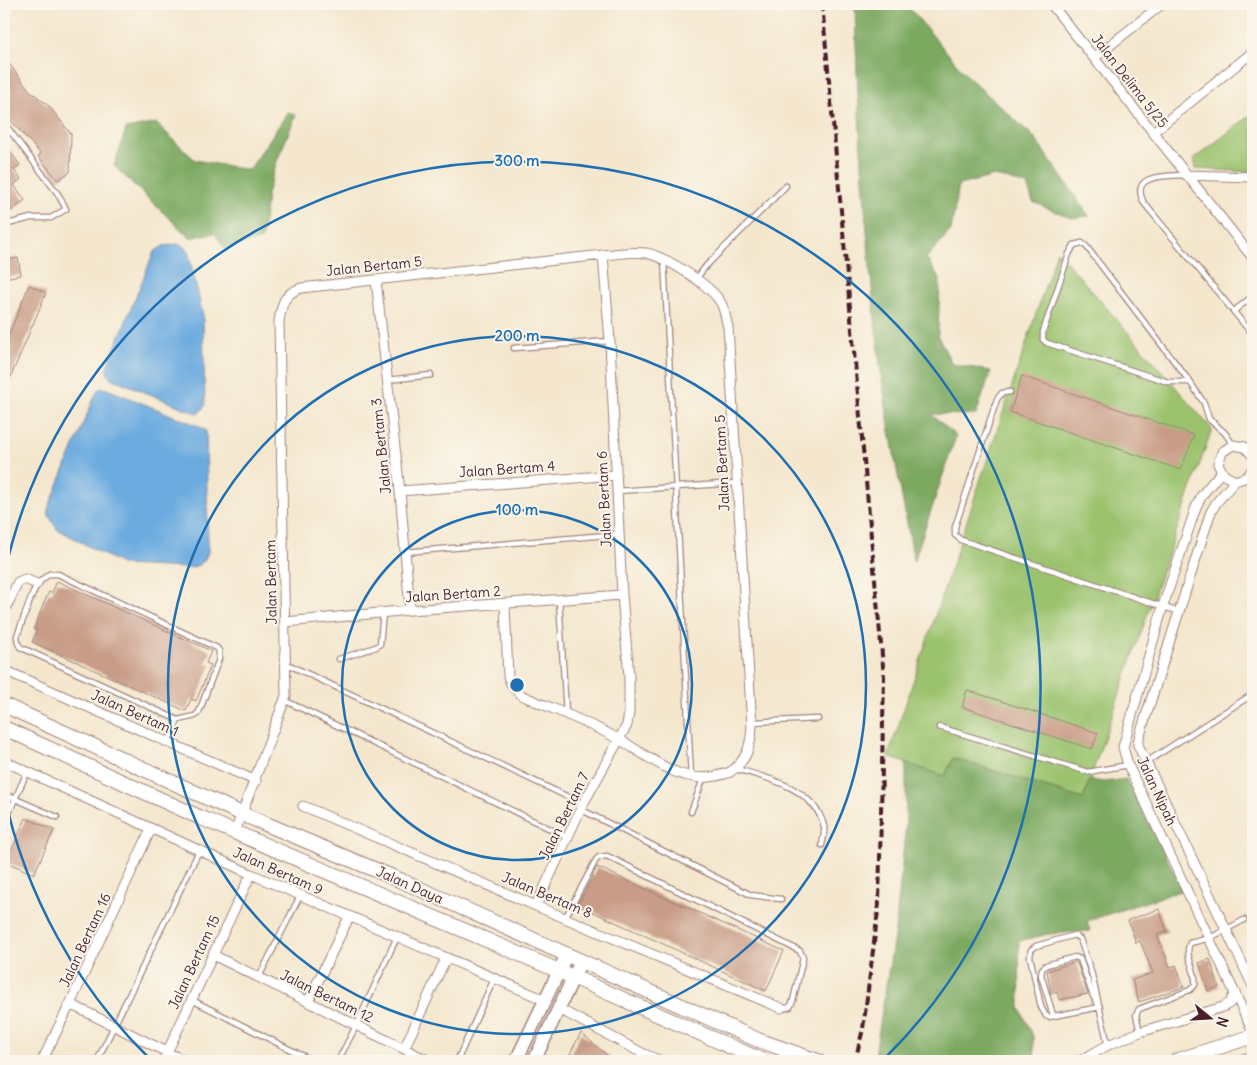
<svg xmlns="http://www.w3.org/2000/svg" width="1257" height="1065" font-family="Delius,sans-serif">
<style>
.green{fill:#9bc36e;stroke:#72714c}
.forest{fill:#7ca961;stroke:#636446}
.water{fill:#6cabdf;stroke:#5b6585}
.building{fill:#c89c86}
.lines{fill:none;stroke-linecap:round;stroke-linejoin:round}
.lane-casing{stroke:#9f837c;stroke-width:7}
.street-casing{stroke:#9f837c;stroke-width:11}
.secondary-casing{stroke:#9f837c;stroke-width:15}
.primary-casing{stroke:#9f837c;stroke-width:16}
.lane{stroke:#fff;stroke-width:4.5}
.street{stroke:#fff;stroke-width:9}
.secondary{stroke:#fff;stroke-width:12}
.primary{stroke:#fff;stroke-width:14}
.rail{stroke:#4a1f2b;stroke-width:4;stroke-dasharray:8 4;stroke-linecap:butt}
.ring{fill:none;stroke:#1f6fb2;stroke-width:2.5}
.labels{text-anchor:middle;stroke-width:4;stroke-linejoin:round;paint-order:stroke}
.street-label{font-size:14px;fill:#4a1f2b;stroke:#fbf7ec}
.centre{fill:#1f6fb2;stroke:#fbf7ec;stroke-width:2.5}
.ring-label{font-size:15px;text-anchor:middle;font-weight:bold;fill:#1f6fb2;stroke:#fbf7ec;stroke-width:4;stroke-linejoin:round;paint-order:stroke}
</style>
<rect width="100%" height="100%" fill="#fbf7ec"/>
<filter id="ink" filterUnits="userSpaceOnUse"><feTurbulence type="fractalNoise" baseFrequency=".02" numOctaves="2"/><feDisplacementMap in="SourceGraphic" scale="10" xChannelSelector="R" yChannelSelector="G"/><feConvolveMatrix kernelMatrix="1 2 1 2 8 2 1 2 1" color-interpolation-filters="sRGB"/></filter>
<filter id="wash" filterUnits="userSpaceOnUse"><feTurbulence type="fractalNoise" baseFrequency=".0096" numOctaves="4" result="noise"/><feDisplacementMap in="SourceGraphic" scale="20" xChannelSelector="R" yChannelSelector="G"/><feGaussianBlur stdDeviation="1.12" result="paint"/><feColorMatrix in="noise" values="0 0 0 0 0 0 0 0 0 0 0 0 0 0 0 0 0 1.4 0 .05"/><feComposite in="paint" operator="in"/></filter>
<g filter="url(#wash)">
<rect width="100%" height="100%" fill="#f4e7ce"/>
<!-- green -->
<path class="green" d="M1253,113V172L1196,169L1194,159Z
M1057,251L1212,429L1083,799L954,758L945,776L888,757Z"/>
<!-- forest -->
<path class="forest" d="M855,4H906L967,76L1033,136L1089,216L1071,218L1033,202L1027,185L995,176L959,185L951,230L926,258L940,279L938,336L952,364L991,371L976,415L931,414L956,436L914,561C901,490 886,419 878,348C866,234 857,118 855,4Z
M288,112L296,115L277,161L267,194L262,239L225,249L215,233L190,238L114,166L126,129L156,123L195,160L249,170Z
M953,758L1083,799L1090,780L1104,782L1126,779L1183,890L1087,921L1090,931L1048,934L1019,941L1020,1008L1033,1036L1035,1061H874L896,924L906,823V763L945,776Z"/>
<!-- water -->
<path class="water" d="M177,244L183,246L188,251L203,315L205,406L198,414L111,378L107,373V367L154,252L163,246Z
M101,388L107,389L199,426L206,431L208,552C204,564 199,566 187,568L123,565L57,529L49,516L48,509L97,391Z"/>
<g id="blocks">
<!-- building -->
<path class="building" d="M4,57L30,91L49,106L71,134L70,172L58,180L38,156L41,154L4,113Z
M4,143L20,165L14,170L21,179L14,185L25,200L4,217Z
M18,258L21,275L4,278V260Z
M29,285L46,293L4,393V347Z
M1022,376L1194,435L1181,470L1010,412Z
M57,581L211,651L206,663L211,665L196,701L191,699L186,711L32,642L37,630L34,629L43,605L49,592L52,593Z
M967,690L1098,733L1092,749L962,707Z
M26,818L54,830L34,874L6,862Z
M597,867L784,951L766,991L578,905Z
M1159,909L1167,932L1157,935L1170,967L1176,965L1184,987L1139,1002L1132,980L1153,973L1140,941L1136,943L1128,920Z
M1210,959L1219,987L1208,991L1199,963Z
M1075,962L1077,963L1088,994L1059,1000L1057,992L1051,994L1047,971Z
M581,1033L614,1061H566Z"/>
</g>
</g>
<g filter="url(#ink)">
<use href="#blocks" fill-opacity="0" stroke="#9f837c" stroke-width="1"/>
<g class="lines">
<!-- lane casing -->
<g class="lane-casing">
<path id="lane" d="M4,123L58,194L66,209L51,218H31L4,225
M1186,175C1169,176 1128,173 1144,203L1253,335
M664,260L691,777
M696,279L706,266L786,186
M1234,311L1253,296
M514,348L610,341
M388,380L431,375
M1190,382H1168L1047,343L1043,340V332L1069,254L1074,245L1082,243L1086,246L1190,382L1204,403L1209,419L1225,433L1233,445
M1010,392L1002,393L997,399L955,527V535L961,540L1179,612
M617,491L737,483
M405,552L619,534
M49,574H58L217,648L219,651V659L199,712L195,716L178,720L20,647L18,643L17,636L31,598L37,584Z
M559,599L566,713
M339,659L376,647L380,644L383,613
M287,664L583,804
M286,701L567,837
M752,722L818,719
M939,727L1088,772L1128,765
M168,742L178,720
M1145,763L1253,694
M736,769C769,778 814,788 824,826C825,832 823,840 822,845
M4,772L8,762
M4,794L57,817
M580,809L751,895L781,899
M691,812L703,779
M4,824L27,772
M565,918L596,860L599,857L607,856L800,951L803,958L793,1001L790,1007L782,1009
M259,977L300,896
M192,1000L313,1061
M1100,1007L1049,1017L1046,1016L1041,1007L1030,957L1031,950L1036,946L1071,936L1074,935L1080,939L1092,975L1108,1045
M1053,1015L1041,975L1042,969L1046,965L1075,957L1080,959L1093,996L1097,1003
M1140,1032L1136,1015L1139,1009L1190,990L1195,985C1198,972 1183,955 1190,943L1210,938L1244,920
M97,1061L199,851
M338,1061L356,1026L397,937
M457,1061L494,979"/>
</g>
<!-- street casing -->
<g class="street-casing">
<path id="street" d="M1051,4L1253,258
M1094,58L1162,4
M1153,132L1253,52
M1186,175L1253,177
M376,280L400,491L410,610
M1253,456L1245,447L1233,445L1222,452L1218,464L1224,475L1235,481L1247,477L1253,468
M1221,472L1202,495L1196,507L1163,606L1123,747L1128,765L1253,1032
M1235,481L1216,503L1210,514L1139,738L1138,745L1253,986
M400,491L616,475
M4,612L18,582L25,579L37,584
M286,622L410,610L622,595
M4,670L256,781
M4,761L251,874L545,1000
M303,806L536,906L781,1008
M235,832L286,696L279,321C282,304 283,294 301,288L603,255C618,254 632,251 646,253C666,257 713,286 722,305C725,312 726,320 728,327L752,726C751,745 747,761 730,772C726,774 721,775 716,776C680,785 649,756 620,740C589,722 555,710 523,696C514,690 511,685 508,676L505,604
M536,906L583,804L627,725L629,713V676L622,595L610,341L603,255
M213,955L429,1061
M308,1002L349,917
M70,1004L185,1061
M559,1009L644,1054L661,1061
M404,1049L446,958
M42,1061L70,1004L151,829
M163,1061L251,874
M1080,1061L1108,1045L1140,1032L1223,1007L1230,1003L1235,992"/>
</g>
<!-- secondary casing -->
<g class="secondary-casing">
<path id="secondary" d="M516,1061L567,954
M534,1061L581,961"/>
</g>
<!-- primary casing -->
<g class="primary-casing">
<path id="primary" d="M4,705L242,814L402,881L758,1040L818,1061
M4,728L199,817L559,971L763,1061
M1176,1061L1253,1036
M1245,1061L1253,1059"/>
</g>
<!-- lane -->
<use href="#lane" class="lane"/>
<!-- street -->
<use href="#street" class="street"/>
<!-- secondary -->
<use href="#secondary" class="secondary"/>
<!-- primary -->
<use href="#primary" class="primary"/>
<!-- rail -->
<path class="rail" d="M822,4L884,677L879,903L863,1029L855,1061"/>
</g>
</g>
<!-- distance rings -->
<g class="ring">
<circle cx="517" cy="685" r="175"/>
<circle cx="517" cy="685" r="349"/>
<path d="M150 1059A524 524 0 0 1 4 794M4 576A524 524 0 1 1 884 1059"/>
</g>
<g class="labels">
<!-- street labels -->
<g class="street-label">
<text transform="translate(1130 81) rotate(52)" y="5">Jalan Delima 5/25</text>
<text transform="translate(374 266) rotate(-6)" y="5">Jalan Bertam 5</text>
<text transform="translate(381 446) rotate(-96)" y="5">Jalan Bertam 3</text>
<text transform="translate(722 463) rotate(-93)" y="5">Jalan Bertam 5</text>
<text transform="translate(507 469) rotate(-4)" y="5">Jalan Bertam 4</text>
<text transform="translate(604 499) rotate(-93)" y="5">Jalan Bertam 6</text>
<text transform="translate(271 582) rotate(-91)" y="5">Jalan Bertam</text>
<text transform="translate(453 594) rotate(-4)" y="5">Jalan Bertam 2</text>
<text transform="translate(135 713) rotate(24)" y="5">Jalan Bertam 1</text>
<text transform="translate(1157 791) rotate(65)" y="5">Jalan Nipah</text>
<text transform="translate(564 816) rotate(-64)" y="5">Jalan Bertam 7</text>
<text transform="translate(278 871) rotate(24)" y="5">Jalan Bertam 9</text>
<text transform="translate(410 885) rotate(24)" y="5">Jalan Daya</text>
<text transform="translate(547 895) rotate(23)" y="5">Jalan Bertam 8</text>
<text transform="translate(85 940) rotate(-65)" y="5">Jalan Bertam 16</text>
<text transform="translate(194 962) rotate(-65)" y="5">Jalan Bertam 15</text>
<text transform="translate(327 996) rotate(26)" y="5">Jalan Bertam 12</text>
</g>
</g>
<circle cx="517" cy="685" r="8" class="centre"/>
<g class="ring-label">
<text x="517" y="166">300 m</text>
<text x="517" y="341">200 m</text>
<text x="517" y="515">100 m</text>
</g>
<!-- margin -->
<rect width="1257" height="1065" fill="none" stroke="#fbf7ec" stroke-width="20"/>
<!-- north arrow -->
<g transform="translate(1210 1018) rotate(108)" stroke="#fbf7ec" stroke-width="4" paint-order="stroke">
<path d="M0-4L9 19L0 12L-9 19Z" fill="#4a1f2b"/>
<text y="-8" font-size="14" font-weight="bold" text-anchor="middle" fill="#4a1f2b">N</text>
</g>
</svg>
